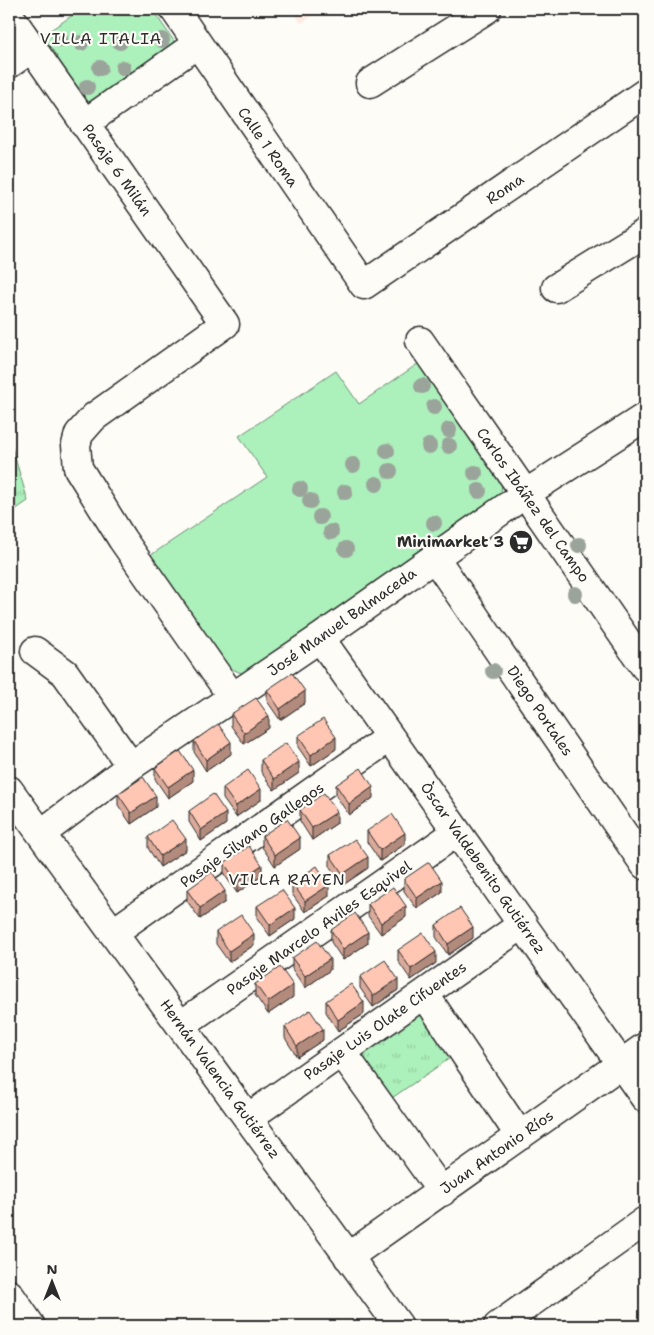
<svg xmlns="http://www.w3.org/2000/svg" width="654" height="1335" font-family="'Shantell Sans',sans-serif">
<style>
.built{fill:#feece3}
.grass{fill:url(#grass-tufts);stroke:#6c8e73}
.park{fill:#acf0bb;stroke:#6c8e73}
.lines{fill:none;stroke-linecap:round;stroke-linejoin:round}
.minor-casing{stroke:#2b2b2b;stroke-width:31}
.minor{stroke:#fdfcf7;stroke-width:28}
.tree{fill:#9ba49b}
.wall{fill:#dbaa9a;stroke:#2b2b2b}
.shaded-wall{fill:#b28b7d;stroke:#2b2b2b}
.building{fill:#ffc6b3;stroke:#2b2b2b}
.labels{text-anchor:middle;stroke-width:4.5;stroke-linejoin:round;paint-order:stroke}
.street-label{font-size:15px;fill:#2b2b2b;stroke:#fdfcf7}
.poi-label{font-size:15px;font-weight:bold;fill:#2b2b2b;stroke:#fdfcf7;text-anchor:end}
.neighbourhood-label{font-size:16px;letter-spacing:1px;fill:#2b2b2b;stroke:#fdfcf7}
</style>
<defs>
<pattern id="grass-tufts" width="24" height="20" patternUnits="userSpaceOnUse" patternTransform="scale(1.25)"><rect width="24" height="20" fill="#acf0bb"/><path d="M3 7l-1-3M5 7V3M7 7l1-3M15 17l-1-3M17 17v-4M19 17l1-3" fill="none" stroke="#94cea1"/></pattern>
</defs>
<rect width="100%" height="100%" fill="#fdfcf7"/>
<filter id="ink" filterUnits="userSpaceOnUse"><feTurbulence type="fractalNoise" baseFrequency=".02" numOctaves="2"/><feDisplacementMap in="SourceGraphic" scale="10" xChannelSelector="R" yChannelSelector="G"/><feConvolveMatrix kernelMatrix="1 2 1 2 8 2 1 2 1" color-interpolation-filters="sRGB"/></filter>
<g filter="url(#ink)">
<!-- built -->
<path class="built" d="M291,9H324L301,23Z"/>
<!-- grass -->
<path class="grass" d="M9,438L28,501L9,514Z
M421,1009L453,1056L389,1100L357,1053Z"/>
<!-- park -->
<path class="park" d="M82,9H152L180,50L87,112L37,39Z
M422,361L502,481L501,495L250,672L241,673L228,667L148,557L267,477L239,436L336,371L359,404Z"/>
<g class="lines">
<!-- minor casing -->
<g class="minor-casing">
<path id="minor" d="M174,9L364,285L645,93
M9,15L225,324L94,417L79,434L76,445L78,468L122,539L233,698
M9,64L32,48
M370,83L487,9
M84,124L197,44
M556,288L645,233
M420,341L645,667
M435,558L645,865
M320,638L645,1098
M35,651L65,673L131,766
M9,790L399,1326
M42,833L131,766L320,638L525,494L645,417
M114,932L390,737
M425,995L520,1136
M181,1025L457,832
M342,1052L442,1192
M248,1118L523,924
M348,1257L645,1047
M9,1294L31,1326
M498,1326L645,1221"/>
</g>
<!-- minor -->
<use href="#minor" class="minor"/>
</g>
<!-- trees -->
<g class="tree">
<circle cx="60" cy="39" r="8"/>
<circle cx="162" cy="40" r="8"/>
<circle cx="120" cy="42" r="8"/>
<circle cx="81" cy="43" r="8"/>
<circle cx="100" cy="68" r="8"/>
<circle cx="123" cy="68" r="8"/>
<circle cx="87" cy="87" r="8"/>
<circle cx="422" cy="386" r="8"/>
<circle cx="434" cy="407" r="8"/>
<circle cx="449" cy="430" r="8"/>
<circle cx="429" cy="446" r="8"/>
<circle cx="449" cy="446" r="8"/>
<circle cx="387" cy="451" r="8"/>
<circle cx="353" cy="465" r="8"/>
<circle cx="390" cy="471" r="8"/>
<circle cx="475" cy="473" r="8"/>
<circle cx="376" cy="484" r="8"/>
<circle cx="300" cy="489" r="8"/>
<circle cx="479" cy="491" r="8"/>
<circle cx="345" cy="492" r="8"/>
<circle cx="310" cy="501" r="8"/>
<circle cx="320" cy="517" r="8"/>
<circle cx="434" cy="523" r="8"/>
<circle cx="331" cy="532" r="8"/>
<circle cx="579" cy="545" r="8"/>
<circle cx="346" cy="549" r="8"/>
<circle cx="575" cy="594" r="8"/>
<circle cx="493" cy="671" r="8"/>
</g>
<!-- wall -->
<path class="wall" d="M267,690L305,703L280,720L267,701Z
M231,714L269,728L244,744L231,726Z
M298,736L336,749L311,766L298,747Z
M194,741L231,754L206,771L194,752Z
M261,760L299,773L274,790L261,772Z
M155,768L193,781L168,798L155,779Z
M336,785L373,798L349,815L336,796Z
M223,788L261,800L236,817L223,799Z
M118,794L156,807L131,824L118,805Z
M300,810L337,823L312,840L300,821Z
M189,811L226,824L201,841L189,822Z
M367,831L405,844L380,861L367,842Z
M262,836L300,849L275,866L262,847Z
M148,837L186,850L160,867L148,848Z
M330,855L368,868L343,885L330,867Z
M224,863L262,876L237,893L224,874Z
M404,879L442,892L417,909L404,891Z
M292,883L329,896L305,912L292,894Z
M187,890L225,902L200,919L187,901Z
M368,904L406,917L381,934L368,916Z
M257,906L295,919L270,936L257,918Z
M436,925L473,938L448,955L436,937Z
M331,930L368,943L343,960L331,942Z
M216,932L254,945L229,962L216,944Z
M398,950L436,963L411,980L398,961Z
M292,958L330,970L305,988L292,969Z
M360,977L398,990L373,1007L360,988Z
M255,984L293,997L268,1014L255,995Z
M326,1001L364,1014L338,1031L326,1012Z
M285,1027L323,1040L297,1057L285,1038Z"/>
<!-- shaded-wall -->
<path class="shaded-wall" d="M305,691V703L280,720V709Z
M269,716V728L244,744V733Z
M336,737V749L311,766V755Z
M231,742V754L206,771V760Z
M299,762V773L274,790V779Z
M193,770V781L168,798V787Z
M373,787V798L349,815V804Z
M261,789V800L236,817V806Z
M156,796V807L131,824V813Z
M337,812V823L312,840V828Z
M226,813V824L201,841V830Z
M405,833V844L380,861V850Z
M300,838V849L275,866V855Z
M186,839V850L160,867V856Z
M368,857V868L343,885V874Z
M262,865V876L237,893V882Z
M442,881V892L417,909V898Z
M329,885V896L305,912V901Z
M225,891V902L200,919V908Z
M406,906V917L381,934V923Z
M295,908V919L270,936V925Z
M473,927V938L448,955V944Z
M368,932V943L343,960V949Z
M254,934V945L229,962V951Z
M436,952V963L411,980V969Z
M330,959V970L305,988V976Z
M398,979V990L373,1007V996Z
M293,985V997L268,1014V1002Z
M364,1002V1014L338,1031V1020Z
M323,1029V1040L297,1057V1046Z"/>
<!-- building -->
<path class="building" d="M292,673L305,691L280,709L267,690Z
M256,698L269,716L244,733L231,714Z
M323,719L336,737L311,755L298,736Z
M218,724L231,742L206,760L194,741Z
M286,743L299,762L274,779L261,760Z
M180,751L193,770L168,787L155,768Z
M361,768L373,787L349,804L336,785Z
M248,770L261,789L236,806L223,788Z
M143,777L156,796L131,813L118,794Z
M324,793L337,812L312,828L300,810Z
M213,794L226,813L201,830L189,811Z
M392,814L405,833L380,850L367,831Z
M287,819L300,838L275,855L262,836Z
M172,820L186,839L160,856L148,837Z
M355,839L368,857L343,874L330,855Z
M249,846L262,865L237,882L224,863Z
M429,862L442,881L417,898L404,879Z
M317,866L329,885L305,901L292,883Z
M212,872L225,891L200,908L187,890Z
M393,887L406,906L381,923L368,904Z
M282,890L295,908L270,925L257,906Z
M460,908L473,927L448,944L436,925Z
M355,913L368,932L343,949L331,930Z
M241,915L254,934L229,951L216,932Z
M423,933L436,952L411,969L398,950Z
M317,941L330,959L305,976L292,958Z
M385,960L398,979L373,996L360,977Z
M280,967L293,985L268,1002L255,984Z
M351,984L364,1002L338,1020L326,1001Z
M310,1010L323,1029L297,1046L285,1027Z"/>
</g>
<!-- icons -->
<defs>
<g id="supermarket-disc" transform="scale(1.25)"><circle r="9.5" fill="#2b2b2b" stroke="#fdfcf7"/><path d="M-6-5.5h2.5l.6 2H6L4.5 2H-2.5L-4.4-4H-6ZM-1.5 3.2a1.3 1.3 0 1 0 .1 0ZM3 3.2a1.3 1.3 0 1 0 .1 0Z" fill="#fff"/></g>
</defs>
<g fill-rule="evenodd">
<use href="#supermarket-disc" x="521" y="542"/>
</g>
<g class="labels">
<!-- street labels -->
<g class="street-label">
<text transform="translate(268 147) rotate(55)" y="5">Calle 1 Roma</text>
<text transform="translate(117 170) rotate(55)" y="5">Pasaje 6 Milán</text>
<text transform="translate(505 189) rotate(-34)" y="5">Roma</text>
<text transform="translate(533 505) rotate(55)" y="5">Carlos Ibáñez del Campo</text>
<text transform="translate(342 622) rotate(-35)" y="5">José Manuel Balmaceda</text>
<text transform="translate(540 711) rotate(56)" y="5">Diego Portales</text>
<text transform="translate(252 835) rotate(-35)" y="5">Pasaje Silvano Gallegos</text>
<text transform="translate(483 868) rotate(55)" y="5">Òscar Valdebenito Gutiérrez</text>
<text transform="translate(319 928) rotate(-35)" y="5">Pasaje Marcelo Aviles Esquivel</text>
<text transform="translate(385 1021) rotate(-35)" y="5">Pasaje Luis Olate Cifuentes</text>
<text transform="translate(220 1079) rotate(54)" y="5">Hernán Valencia Gutiérrez</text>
<text transform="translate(497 1152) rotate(-35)" y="5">Juan Antonio Ríos</text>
</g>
<!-- poi labels -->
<g class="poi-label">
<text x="504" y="547">Minimarket 3</text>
</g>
<!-- neighbourhood labels -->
<g class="neighbourhood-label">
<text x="101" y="44">VILLA ITALIA</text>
<text x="287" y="885">VILLA RAYEN</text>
</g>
</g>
<!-- margin -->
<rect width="654" height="1335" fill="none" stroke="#fdfcf7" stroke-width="30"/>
<rect x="15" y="15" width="624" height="1305" fill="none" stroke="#2b2b2b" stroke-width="2" filter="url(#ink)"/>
<!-- north arrow -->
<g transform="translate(52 1282)" stroke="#fdfcf7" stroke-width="4" paint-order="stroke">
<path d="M0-4L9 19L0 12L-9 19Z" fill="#2b2b2b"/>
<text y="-8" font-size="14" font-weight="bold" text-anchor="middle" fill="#2b2b2b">N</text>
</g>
</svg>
